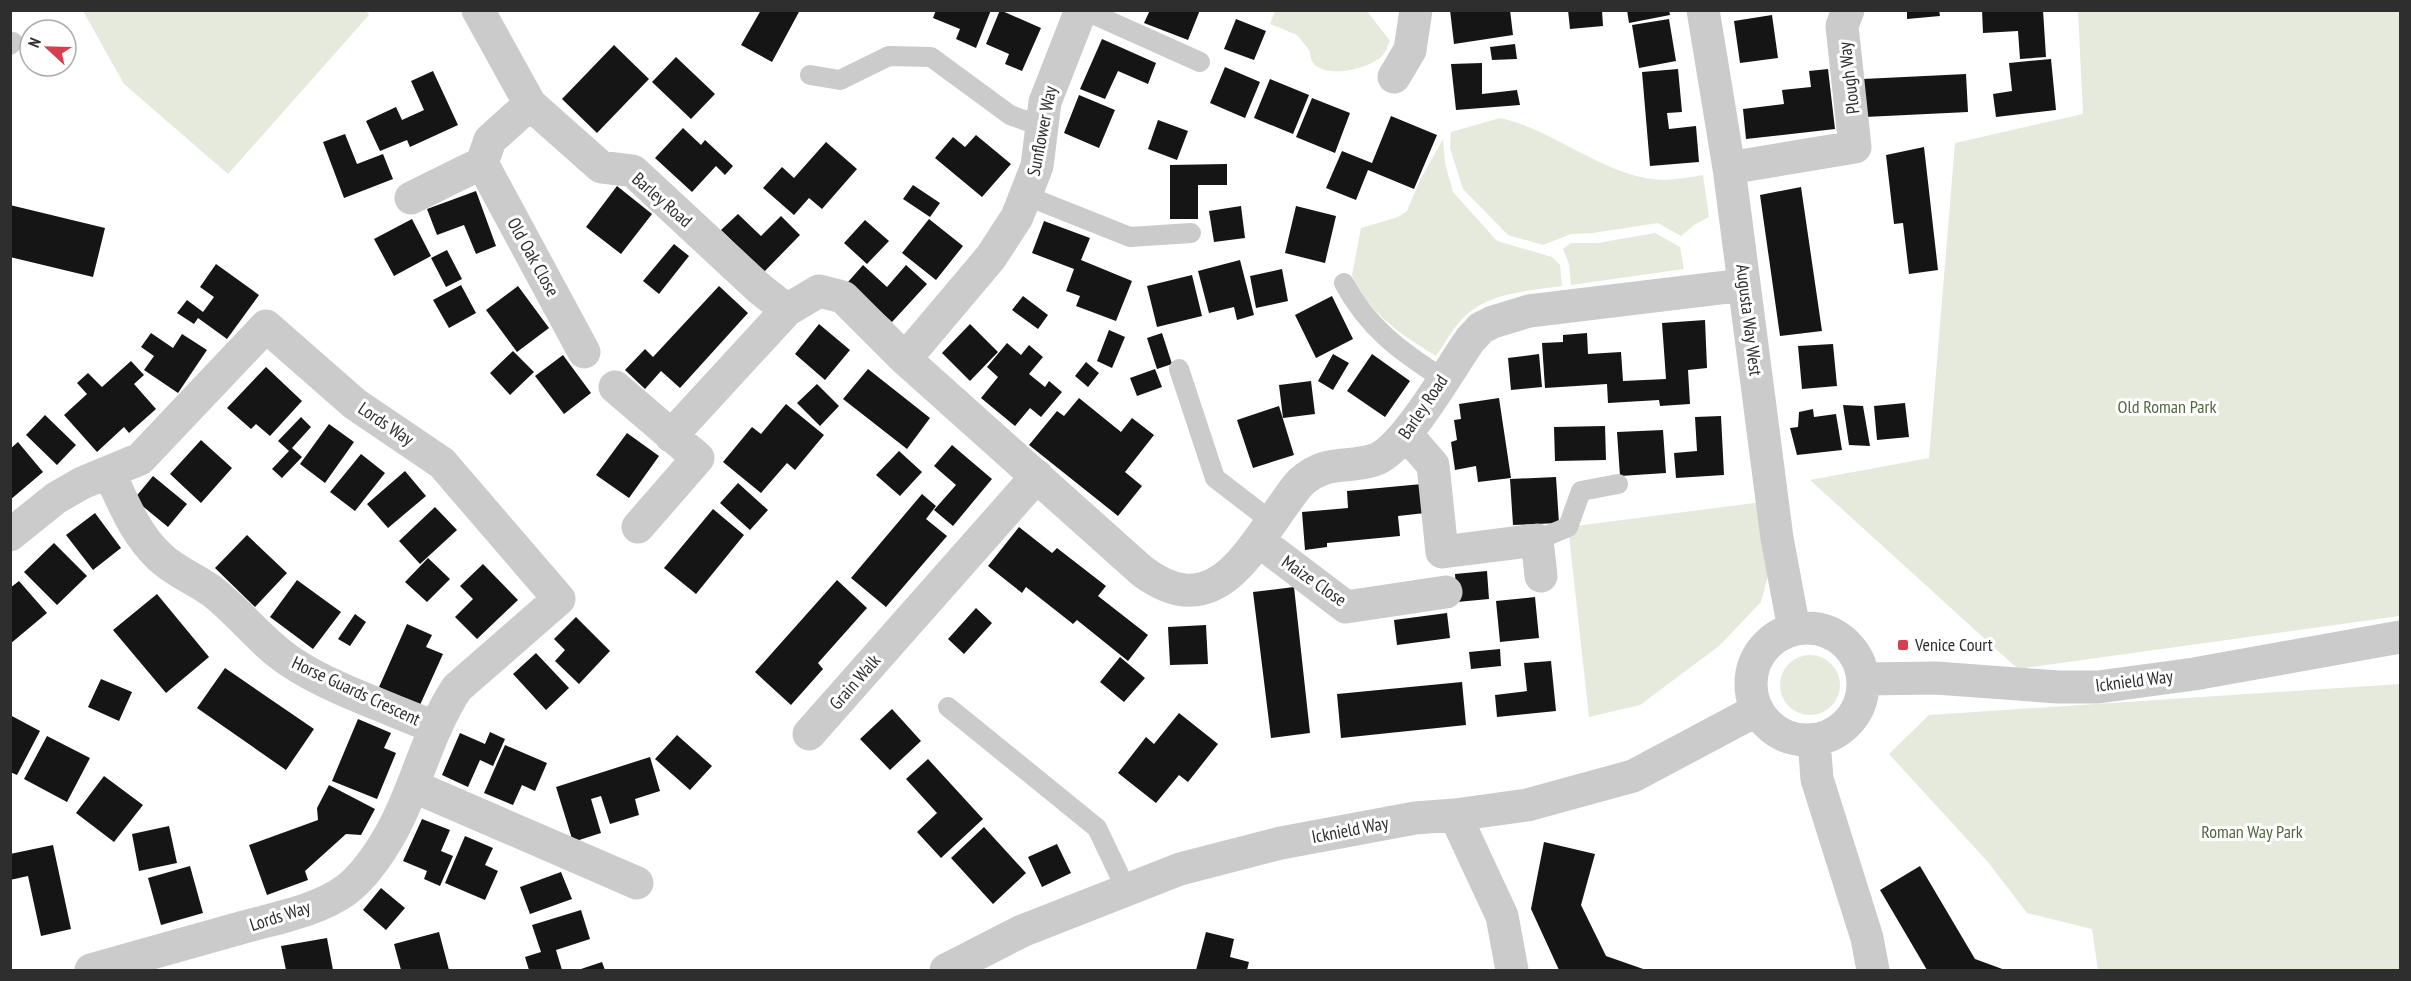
<svg xmlns="http://www.w3.org/2000/svg" width="2411" height="981" font-family="'PT Sans Narrow',sans-serif">
<style>
.green{fill:#e5eadd}
.building{fill:#151515}
.lines{fill:none;stroke-linecap:round;stroke-linejoin:round}
.service{stroke:#cbcbcb;stroke-width:20}
.minor{stroke:#cbcbcb;stroke-width:33}
.poi-dot{fill:#d73f51;stroke:#fff;stroke-width:2}
.labels{text-anchor:middle;stroke-width:6;stroke-linejoin:round;paint-order:stroke}
.street-label{font-size:18px;fill:#2e2e2e;stroke:#fff}
.park-label{font-size:18px;fill:#53663f;stroke:#fff}
.poi-label{font-size:18px;fill:#2e2e2e;stroke:#fff;text-anchor:start}
</style>
<rect width="100%" height="100%" fill="#fff"/>
<!-- green -->
<path class="green" d="M365,10L369,15L228,174L124,84L83,11Z
M1275,11H1367L1390,41C1387,47 1386,53 1380,58C1364,71 1309,83 1310,51L1297,35L1270,24Z
M2078,11H2400V616L2018,669L1810,480L1929,458L1955,143L2083,114Z
M1500,118C1552,129 1599,172 1652,179C1669,181 1686,178 1703,175L1709,217L1694,225L1681,236L1658,223L1593,233L1571,234L1543,245L1508,235L1463,189L1450,148L1451,132Z
M1443,139L1445,163L1453,192L1497,241L1552,257L1560,265L1562,286C1529,291 1492,292 1466,315C1454,326 1445,343 1436,356C1401,335 1369,313 1352,275L1361,228L1398,217L1407,211L1420,180Z
M1655,233L1680,247L1684,269L1571,285L1569,264L1563,249L1571,243H1598Z
M1762,502L1768,576L1761,602L1719,646L1640,705L1589,717L1568,527Z
M1780 685a30 30 0 1 1 60 0a30 30 0 1 1-60 0Z
M2400,684V970H2098L2092,929L2027,913L1988,862L1889,754L1929,715Z"/>
<!-- building -->
<path class="building" d="M761,10H800L772,62L741,45Z
M936,10H991L976,48L956,39L960,29L933,18Z
M1000,10L1041,28L1022,71L1005,64L1009,54L986,44Z
M1150,10H1200L1188,40L1144,23Z
M1450,10H1510L1513,35L1454,44Z
M1568,10H1602L1603,26L1570,29Z
M1627,10H1669L1670,15L1629,23Z
M1907,10H1939L1940,16L1907,19Z
M1982,10H2043L2046,57L2020,59L2018,31L1983,33Z
M1772,15L1778,58L1740,63L1734,21Z
M1236,19L1266,31L1254,60L1224,49Z
M1669,19L1676,61L1639,68L1632,25Z
M1102,39L1156,63L1148,84L1118,71L1105,99L1080,89Z
M1515,44L1517,59L1492,60L1490,47Z
M614,45L649,79L597,133L562,99Z
M676,57L715,94L691,119L652,82Z
M2051,59L2056,110L1996,117L1993,94L2012,91L2009,63Z
M1482,63V94L1517,90L1520,105L1456,110L1451,64Z
M1225,67L1260,82L1245,118L1210,103Z
M1678,69L1682,112L1667,113L1669,129L1696,126L1699,162L1650,166L1642,72Z
M1828,69L1835,129L1746,139L1743,109L1784,104L1782,90L1811,87L1809,71Z
M433,71L458,125L410,147L407,140L380,151L366,121L396,107L402,120L424,110L411,81Z
M1966,74L1968,112L1865,117L1863,79Z
M1270,79L1309,95L1293,134L1254,118Z
M1079,95L1115,110L1099,148L1064,133Z
M1312,98L1350,113L1335,153L1296,137Z
M1391,116L1437,135L1414,189L1368,170L1356,200L1326,188L1342,151L1372,163Z
M1158,120L1188,131L1177,160L1148,149Z
M683,128L701,145L705,140L733,166L725,175L716,166L692,192L655,158Z
M345,134L357,164L383,154L393,179L344,198L323,142Z
M976,135L1011,164L982,197L935,158L953,137L965,147Z
M826,142L857,169L822,209L809,198L794,215L763,188L782,167L794,178Z
M1924,147L1938,270L1909,274L1903,223L1894,224L1886,155Z
M1227,164V185H1198V219H1170V165Z
M913,185L940,203L930,217L903,199Z
M617,186L652,214L621,254L586,227Z
M1801,187L1822,331L1780,336L1760,195Z
M476,191L496,246L476,254L464,225L437,235L427,209Z
M10,205L105,228L93,277L10,257Z
M1241,206L1245,238L1214,242L1209,211Z
M1296,206L1336,216L1325,263L1285,253Z
M738,214L761,236L781,216L800,235L764,272L721,230Z
M412,219L431,256L394,276L374,239Z
M929,219L963,246L936,280L902,253Z
M865,220L889,241L867,264L844,243Z
M1044,221L1090,238L1081,260L1132,281L1116,321L1076,306L1080,296L1066,291L1074,269L1032,253Z
M674,244L689,256L659,294L643,281Z
M447,250L462,279L446,287L431,258Z
M1240,260L1254,315L1237,320L1234,307L1209,313L1198,271Z
M216,264L259,295L227,339L198,318L194,324L177,313L187,300L203,312L214,297L200,287Z
M863,265L887,287L906,265L927,284L892,322L848,282Z
M1282,269L1288,301L1256,308L1250,276Z
M1192,275L1202,316L1157,327L1147,286Z
M461,285L476,313L449,328L433,300Z
M518,286L549,328L517,352L486,310Z
M719,286L748,313L680,388L661,371L645,389L625,370L645,349L653,357Z
M1023,296L1048,315L1038,329L1012,310Z
M1332,296L1353,339L1316,358L1295,315Z
M1705,320L1707,368L1688,370L1690,404L1660,406L1659,400L1608,403L1607,384L1545,388L1542,343L1563,342V335L1587,333L1588,354L1621,352L1623,381L1666,379L1662,323Z
M819,324L850,350L825,380L795,354Z
M970,324L998,352L970,381L942,353Z
M1109,330L1125,337L1112,368L1097,361Z
M151,333L173,348L182,334L207,350L178,393L144,370L154,356L141,347Z
M1162,333L1172,364L1157,369L1147,338Z
M1007,343L1021,355L1029,345L1043,357L1029,374L1045,387L1049,381L1062,392L1041,417L1030,408L1015,426L981,398L998,377L987,367Z
M1833,344L1837,386L1802,389L1798,346Z
M513,351L534,372L510,395L490,373Z
M1333,354L1349,363L1333,390L1318,381Z
M1372,354L1410,381L1385,417L1347,391Z
M1539,354L1542,387L1511,390L1508,358Z
M563,355L591,393L564,414L535,376Z
M131,361L144,375L134,384L156,409L129,433L124,427L97,452L64,415L87,394L77,383L88,373L102,387Z
M1086,362L1099,373L1088,387L1075,376Z
M266,367L302,401L270,436L256,424L251,429L227,408Z
M868,369L930,418L907,449L843,399Z
M1155,369L1162,387L1137,396L1130,378Z
M1311,381L1315,414L1283,418L1279,385Z
M817,384L839,406L820,426L797,403Z
M1079,398L1121,432L1132,418L1154,435L1125,472L1142,486L1118,516L1029,445L1057,411L1064,416Z
M1499,398L1511,478L1478,482L1476,466L1455,470L1451,442L1457,440L1454,420L1461,419L1459,404Z
M1905,403L1909,437L1877,440L1874,406Z
M786,404L824,435L795,470L787,463L761,493L723,462L752,427L761,434Z
M1843,405L1863,406L1870,446L1849,445Z
M1279,406L1294,455L1253,468L1237,420Z
M1813,409L1814,417L1836,414L1842,450L1797,455L1790,428L1798,427L1799,412Z
M45,415L76,445L57,465L26,435Z
M1721,416L1724,475L1676,478L1674,453L1697,451L1695,417Z
M301,417L311,427L292,448L302,457L282,478L272,469L289,451L278,441Z
M329,424L354,442L325,483L300,464Z
M1605,426L1606,460L1555,461L1554,427Z
M1663,430L1666,473L1620,476L1617,432Z
M627,433L659,456L629,498L596,475Z
M201,440L232,468L201,503L170,474Z
M18,442L43,472L10,500V449Z
M952,445L992,479L953,526L934,510L956,485L934,466Z
M899,451L922,472L900,496L876,475Z
M361,454L385,473L355,511L330,492Z
M405,471L426,496L388,528L367,504Z
M153,476L187,504L168,527L134,499Z
M1556,477L1559,523L1513,525L1510,479Z
M738,483L768,510L750,530L720,503Z
M1422,484L1425,513L1398,516L1400,536L1327,543V547L1305,550L1302,512L1348,508L1347,491Z
M922,494L936,506L926,519L947,536L886,607L851,578Z
M435,507L457,530L420,564L399,541Z
M713,509L744,535L696,594L664,568Z
M95,513L121,548L93,570L66,535Z
M1019,527L1052,553L1057,548L1106,586L1098,596L1148,635L1128,661L1077,620L1073,624L1026,587L1022,593L988,566Z
M247,535L287,573L255,607L215,568Z
M54,543L87,576L57,605L24,572Z
M428,558L450,579L427,602L405,582Z
M483,564L518,600L477,639L455,617L473,599L460,586Z
M1487,571L1489,599L1457,602L1455,574Z
M297,580L341,612L313,649L270,617Z
M837,580L867,608L818,663L823,669L791,705L755,672Z
M19,581L47,613L10,644V588Z
M1294,587L1310,733L1271,738L1253,592Z
M157,594L209,657L166,693L113,630Z
M1535,597L1539,638L1500,642L1496,601Z
M976,608L992,623L964,654L948,639Z
M1447,613L1450,638L1397,645L1394,620Z
M355,614L366,622L350,646L338,639Z
M576,617L610,651L579,684L555,661L565,650L554,639Z
M407,624L432,635L426,647L443,654L420,705L379,687Z
M1206,625L1208,664L1170,665L1168,627Z
M1500,649L1501,666L1471,669L1469,652Z
M536,653L569,688L546,710L513,674Z
M1120,657L1145,678L1124,702L1100,682Z
M1551,661L1556,711L1497,717L1495,695L1527,691L1524,663Z
M225,668L314,729L286,770L197,708Z
M101,679L132,692L119,721L88,707Z
M1462,682L1466,725L1341,738L1337,694Z
M892,709L921,741L890,770L860,739Z
M1179,713L1218,744L1188,782L1179,775L1156,803L1118,773L1146,737L1154,744Z
M10,715L40,731L17,775L10,772Z
M358,719L391,733L384,748L396,753L377,799L332,781Z
M490,732L505,739L493,766L480,760L468,787L442,775L460,733L485,744Z
M677,735L712,766L690,790L655,759Z
M47,736L90,758L67,802L24,779Z
M505,745L547,763L535,791L522,785L513,805L484,793Z
M650,757L660,791L635,799L639,815L610,824L601,796L591,799L601,833L573,842L556,787Z
M928,759L983,819L941,858L917,832L937,813L906,779Z
M104,776L143,805L114,842L76,813Z
M329,785L375,809L361,835L346,834L305,871L308,880L267,895L249,845L318,820L317,808Z
M422,819L450,830L441,851L453,856L440,886L424,879L427,871L403,861Z
M169,826L177,863L139,871L132,834Z
M984,827L1026,873L993,904L951,858Z
M465,836L493,848L485,865L498,871L485,900L445,883Z
M1544,842L1595,854L1581,905L1606,956L1646,970H1559L1531,909Z
M1057,844L1071,873L1042,887L1028,857Z
M53,845L71,929L41,936L28,876L10,880V854Z
M190,866L203,913L161,925L148,878Z
M1920,866L1975,959L2005,970H1927L1880,890Z
M561,872L572,899L530,914L520,887Z
M381,888L405,908L386,930L363,910Z
M581,910L590,939L556,950L562,970H529L525,957L541,952L532,925Z
M439,932L449,970H401L394,944Z
M1206,932L1234,939L1230,957L1249,962L1247,970H1196Z
M327,938L333,970H286L281,946Z
M602,962L605,970H578Z"/>
<g class="lines">
<!-- service -->
<path class="service" d="M1084,10L1200,62
M10,45L13,42
M810,75L840,80L889,56L931,57L1010,115L1040,126
M1027,196L1130,237L1191,233
M1344,283C1368,328 1400,351 1442,378
M1179,369L1215,478L1272,522
M1537,540L1568,527L1581,491L1618,484
M948,707L1097,828L1126,889"/>
<!-- minor -->
<path class="minor" d="M478,10L530,104L601,167L633,171L760,289L787,310L819,291L843,297L905,359L1142,571C1211,623 1245,559 1282,507C1288,499 1294,489 1301,482C1326,459 1347,469 1374,460C1404,451 1450,368 1470,340L1481,328L1493,322L1529,311L1744,285
M1703,10L1729,168L1777,538L1794,629
M1394,77L1410,50L1416,10
M482,163L584,352
M1729,168L1855,147L1842,26L1848,10
M411,198L482,163L490,140L530,104
M905,359L991,257L1017,217L1037,166L1045,102L1081,10
M615,387L698,458L638,527
M1406,434L1433,465L1442,552L1537,540L1541,576
M671,436L787,310
M109,472C123,502 135,534 160,557C175,572 196,579 213,592C241,614 262,643 291,662C329,688 392,709 436,728
M10,535L56,498L82,483L140,459L266,326L355,404L442,463L559,599L457,688C425,736 415,796 384,845C374,861 362,878 346,890C319,910 277,918 244,927C193,941 142,956 91,970
M1259,541L1346,607L1446,592
M1751 684a56 56 0 1 1 112 0a56 56 0 1 1-112 0Z
M1864,679L1936,678L2058,687H2098L2194,674L2400,637
M809,734L1037,476
M1814,740L1817,779L1867,938L1873,970
M413,786L637,883
M1455,815L1502,916L1512,970
M946,970L1022,931L1180,869L1281,843L1415,818L1455,815L1527,805L1633,776L1757,710"/>
</g>
<!-- markers -->
<rect class="poi-dot" x="1897" y="639" width="12" height="12" rx="3"/>
<g class="labels">
<!-- street labels -->
<g class="street-label">
<text transform="translate(1849 78) rotate(-97)" y="6">Plough Way</text>
<text transform="translate(1042 131) rotate(-79)" y="6">Sunflower Way</text>
<text transform="translate(662 200) rotate(41)" y="6">Barley Road</text>
<text transform="translate(533 257) rotate(61)" y="6">Old Oak Close</text>
<text transform="translate(1749 320) rotate(83)" y="6">Augusta Way West</text>
<text transform="translate(1423 407) rotate(-56)" y="6">Barley Road</text>
<text transform="translate(386 424) rotate(34)" y="6">Lords Way</text>
<text transform="translate(1314 581) rotate(35)" y="6">Maize Close</text>
<text transform="translate(2134 681) rotate(-7)" y="6">Icknield Way</text>
<text transform="translate(855 682) rotate(-49)" y="6">Grain Walk</text>
<text transform="translate(356 691) rotate(25)" y="6">Horse Guards Crescent</text>
<text transform="translate(1350 830) rotate(-11)" y="6">Icknield Way</text>
<text transform="translate(280 916) rotate(-18)" y="6">Lords Way</text>
</g>
<!-- park labels -->
<g class="park-label">
<text x="2167" y="413">Old Roman Park</text>
<text x="2252" y="838">Roman Way Park</text>
</g>
<!-- poi labels -->
<g class="poi-label">
<text x="1915" y="651">Venice Court</text>
</g>
</g>
<!-- border -->
<rect width="2411" height="981" fill="none" stroke="#2e2e2e" stroke-width="24"/>
<!-- north arrow -->
<g transform="translate(48 48) rotate(292)"><circle r="28" fill="#ffffff" stroke="#ababab" stroke-width="1.5"/>
<path d="M0-4.5L10 22L0 15L-10 22Z" fill="#d73f51"/>
<text y="-9" font-size="16" font-weight="bold" text-anchor="middle" fill="#2e2e2e">N</text>
</g>
</svg>
